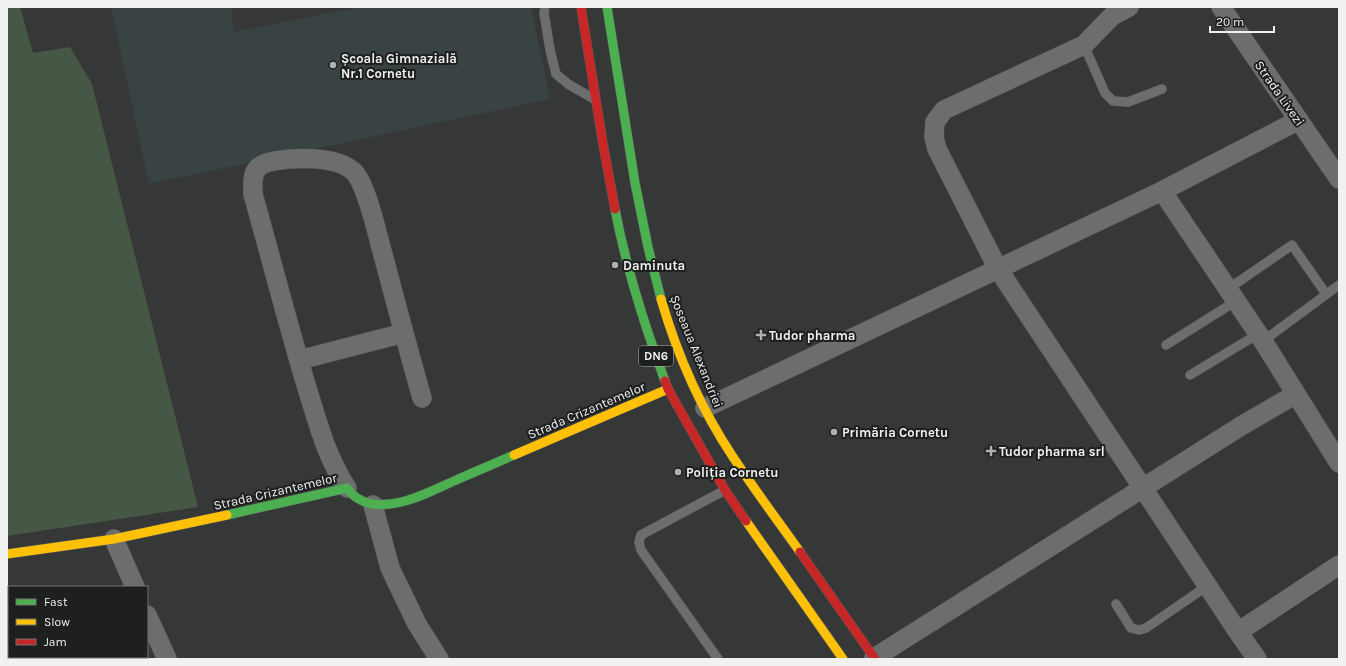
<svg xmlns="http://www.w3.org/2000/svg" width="1346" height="666" font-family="Karla,sans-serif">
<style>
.built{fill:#394344}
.green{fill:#475745}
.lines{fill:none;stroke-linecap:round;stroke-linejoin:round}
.lane-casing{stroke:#545656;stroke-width:10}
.street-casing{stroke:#545656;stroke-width:20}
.fast-casing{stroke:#545656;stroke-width:10}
.slow-casing{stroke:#545656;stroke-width:10}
.jam-casing{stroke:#545656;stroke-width:10}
.lane{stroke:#6c6e6e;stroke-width:9}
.street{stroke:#6c6e6e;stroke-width:19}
.fast{stroke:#4caf50;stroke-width:9}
.slow{stroke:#ffc107;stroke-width:9}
.jam{stroke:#c62828;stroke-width:9}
.poi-dot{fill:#afb1b1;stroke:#1e1f1f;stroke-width:1.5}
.labels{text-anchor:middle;stroke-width:4;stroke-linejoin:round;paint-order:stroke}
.shield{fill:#1e1f1f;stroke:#b1b3b3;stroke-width:1}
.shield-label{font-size:12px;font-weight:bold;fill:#f0f2f2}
.poi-label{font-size:13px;font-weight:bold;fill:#f0f2f2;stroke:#1e1f1f;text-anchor:start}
.street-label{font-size:13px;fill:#f0f2f2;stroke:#1e1f1f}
</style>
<rect width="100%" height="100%" fill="#363838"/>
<!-- built -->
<path class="built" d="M111,7H231L234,32L361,7H531L550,99L149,184Z"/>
<!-- green -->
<path class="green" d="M7,7H20L33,53L70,47L92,84L198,507L7,536Z"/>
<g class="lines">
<!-- lane casing -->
<g class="lane-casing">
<path id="lane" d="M545,7L544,13L550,50L556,74L568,84L594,99
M1084,45L1105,93L1113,101L1128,102L1162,89
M1228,289L1292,245L1326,294
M1263,341L1339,285
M1166,345L1236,301
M1190,375L1258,334
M1116,604L1131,628L1139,630L1146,628L1207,586
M718,659L641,550L639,542L641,535L725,490"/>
</g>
<!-- street casing -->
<g class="street-casing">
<path id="street" d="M1129,7L1112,16L1084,45L944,110L935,122L934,137L937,149L998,269L1238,632L1257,659
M1221,7L1339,179
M1162,191L1263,341L1339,463
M299,360L404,333
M705,408L1162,191L1299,120
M347,488C325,455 316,416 304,378C286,317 270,255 253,194C252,174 253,165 274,161C296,157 336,156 353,171C366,182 377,233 382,251C395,300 408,349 422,398
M373,505L390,568L417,624L439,659
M114,539L135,587
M147,615L167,659
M1238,632L1339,565
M874,658L1241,426L1296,394"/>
</g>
<!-- fast casing -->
<g class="fast-casing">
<path id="fast" d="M607,7L635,183L648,247L661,299
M615,209C626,268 644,324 665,381
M227,515L347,488C353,497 362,502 372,504C400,508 429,492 454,481C474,472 494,464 514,455"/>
</g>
<!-- slow casing -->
<g class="slow-casing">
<path id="slow" d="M661,299C677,354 701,409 733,457C754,489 778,521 800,552
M514,455L668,389
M746,521L843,659
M7,554L114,539L227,515"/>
</g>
<!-- jam casing -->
<g class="jam-casing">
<path id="jam" d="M581,7L603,144L615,209
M665,381L668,389L725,490L746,521
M800,552L875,659"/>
</g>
<!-- lane -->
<use href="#lane" class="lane"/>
<!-- street -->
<use href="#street" class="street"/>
<!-- fast -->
<use href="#fast" class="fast"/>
<!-- slow -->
<use href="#slow" class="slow"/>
<!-- jam -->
<use href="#jam" class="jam"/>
</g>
<!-- markers -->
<g class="poi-dot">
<circle cx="333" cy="65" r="4"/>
<circle cx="615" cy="265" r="4"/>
<path d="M759 329h4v4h4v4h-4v4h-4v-4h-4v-4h4z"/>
<circle cx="834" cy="432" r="4"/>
<path d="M989 445h4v4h4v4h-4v4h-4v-4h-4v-4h4z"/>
<circle cx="678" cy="472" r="4"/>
</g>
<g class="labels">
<!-- shield labels -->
<rect class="shield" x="639" y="346" width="34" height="20" rx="3"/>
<g class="shield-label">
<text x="656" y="360">DN6</text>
</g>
<!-- poi labels -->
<g class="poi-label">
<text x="341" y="63">Școala Gimnazială<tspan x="341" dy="15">Nr.1 Cornetu</tspan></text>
<text x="623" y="270">Daminuta</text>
<text x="769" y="340">Tudor pharma</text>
<text x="842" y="437">Primăria Cornetu</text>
<text x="999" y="456">Tudor pharma srl</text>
<text x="686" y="477">Poliția Cornetu</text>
</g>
<!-- street labels -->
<g class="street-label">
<text transform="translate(1280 93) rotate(55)" y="5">Strada Livezi</text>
<text transform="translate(697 351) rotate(68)" y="5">Șoseaua Alexandriei</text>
<text transform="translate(586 410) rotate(-23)" y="5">Strada Crizantemelor</text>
<text transform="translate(275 491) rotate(-13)" y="5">Strada Crizantemelor</text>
</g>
</g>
<!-- border -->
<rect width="1346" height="666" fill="none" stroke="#f0f2f2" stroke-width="16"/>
<!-- legend -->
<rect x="8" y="586" width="140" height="72" fill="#1e1f1f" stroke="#727373"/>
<rect x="16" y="599" width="20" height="6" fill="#4caf50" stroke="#727373"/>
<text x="44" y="606" font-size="12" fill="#f0f2f2">Fast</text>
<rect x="16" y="619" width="20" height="6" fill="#ffc107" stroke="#727373"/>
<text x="44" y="626" font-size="12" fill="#f0f2f2">Slow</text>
<rect x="16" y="639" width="20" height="6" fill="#c62828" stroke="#727373"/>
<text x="44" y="646" font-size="12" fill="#f0f2f2">Jam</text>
<!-- scale -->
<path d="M1210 26v6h64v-6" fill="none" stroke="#f0f2f2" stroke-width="2"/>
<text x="1216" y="26" font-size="12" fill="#f0f2f2" stroke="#1e1f1f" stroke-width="3" paint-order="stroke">20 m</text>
</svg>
